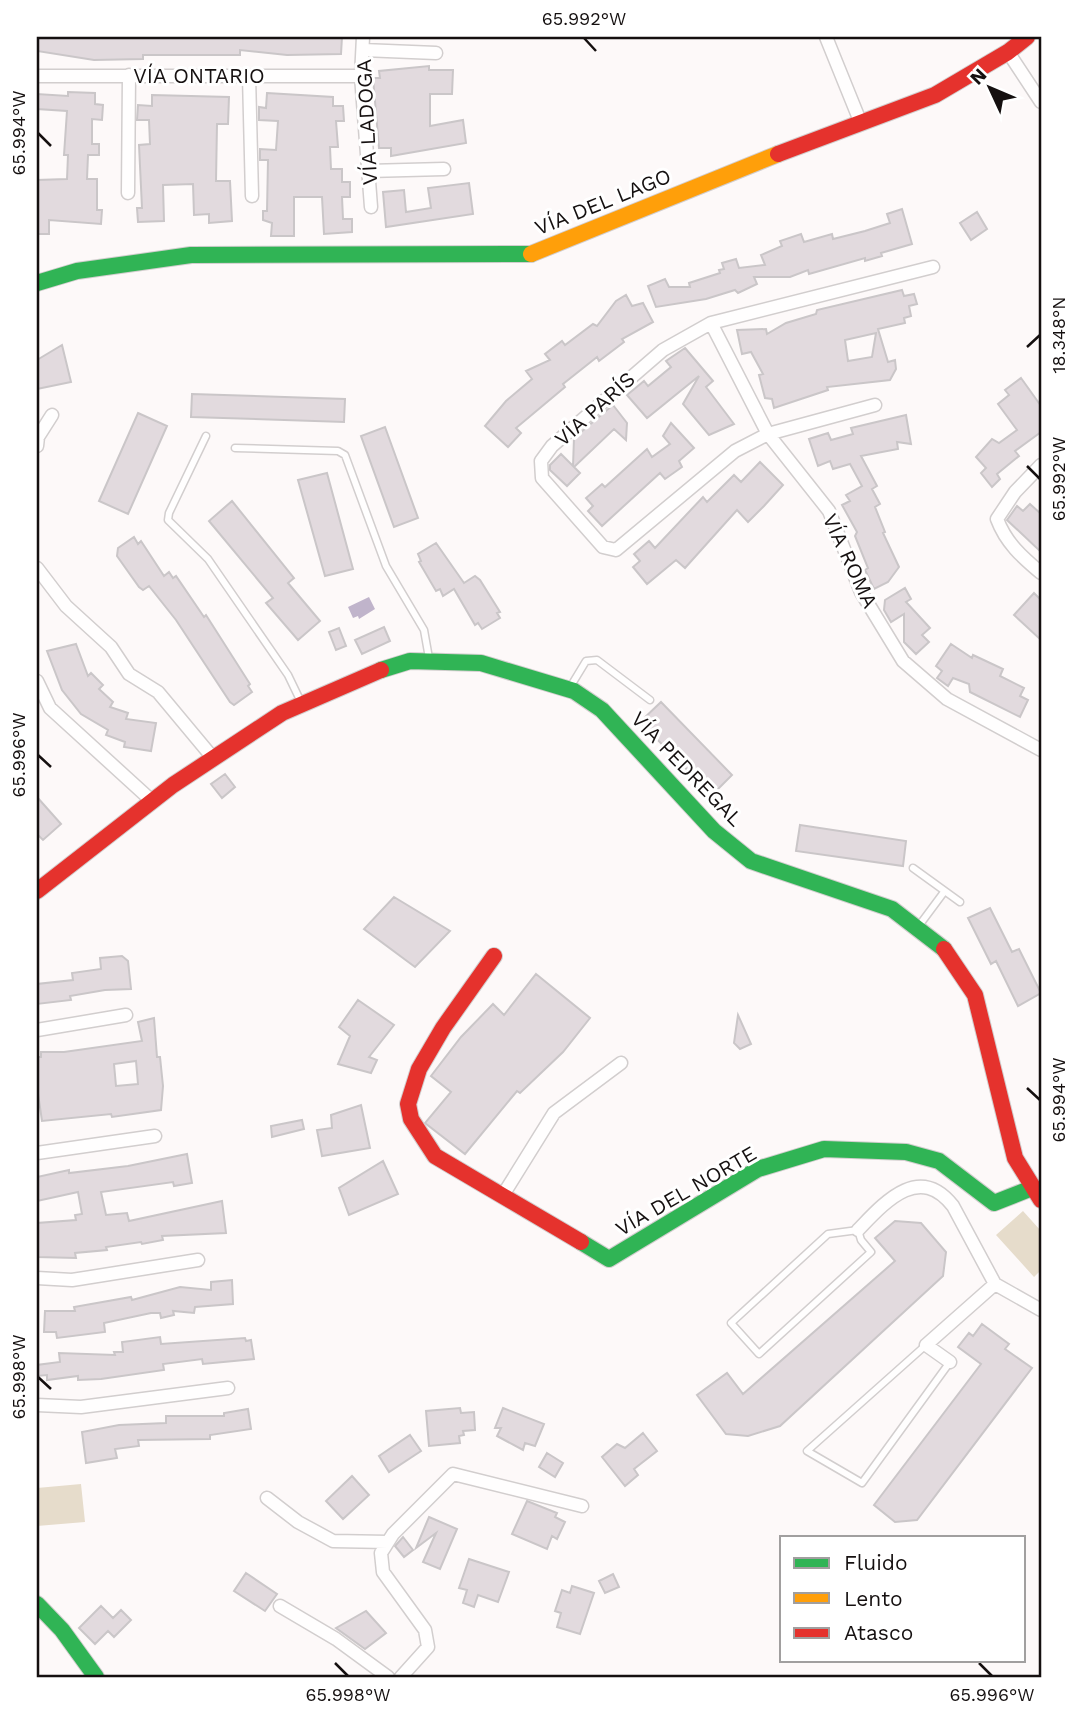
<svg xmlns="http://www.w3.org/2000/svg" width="1078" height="1714" font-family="'Work Sans',sans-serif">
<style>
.green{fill:#e6dccb}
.water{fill:#c0b4cb}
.building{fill:#e2dade;stroke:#cac6c8;stroke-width:2;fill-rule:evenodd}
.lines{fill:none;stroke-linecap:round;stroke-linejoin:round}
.lane-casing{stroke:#d2cece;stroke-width:9}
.street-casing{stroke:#d2cece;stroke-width:15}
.fast-casing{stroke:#d2cece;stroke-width:18}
.slow-casing{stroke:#d2cece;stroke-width:18}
.jam-casing{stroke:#d2cece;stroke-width:18}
.lane{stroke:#fffefe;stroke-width:6}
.street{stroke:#fffefe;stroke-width:12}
.fast{stroke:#30b455;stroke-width:16}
.slow{stroke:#ff9f0a;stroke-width:16}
.jam{stroke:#e5322d;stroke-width:16}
.ticks{fill:none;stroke:#151010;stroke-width:2.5}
.labels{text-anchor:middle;stroke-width:6;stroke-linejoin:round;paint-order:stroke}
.street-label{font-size:21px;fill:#151010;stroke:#fff}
.neatline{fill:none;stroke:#151010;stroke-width:2.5}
.ticks-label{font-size:18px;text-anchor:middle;fill:#151010}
</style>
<rect width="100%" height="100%" fill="#fdf9f9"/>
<!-- green -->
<path class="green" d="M1023,1211L1041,1231V1270L1034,1277L996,1235Z
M81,1484L85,1522L37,1526V1488Z"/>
<!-- water -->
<path class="water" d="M369,597L375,609L359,619L358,616L353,618L348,607Z"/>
<!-- building -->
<path class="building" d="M37,37H342L341,54L287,55L240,50V55H143V59L94,60L37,51Z
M429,66V70H453L452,94H430V126L463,120L466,143L391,156V148H379L373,78H380L379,71Z
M68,92L95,93V104L103,105L102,120L92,119V144H99V155H88L87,179H97V210H102L101,224L49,220V234H37V180L67,179L68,155H64L67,111L37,109V94L68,96Z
M267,93L333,97V106H343L344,121H336L338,147H330L331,169H342V182H350V197H342L343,219H352V232L324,234L322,197H294V236H271L272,223L263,220V211H267L268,160H260V149L276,150L278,121L259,120V107L266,108Z
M152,95L229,97L228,124H217L216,181H230L232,221L209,223V214L194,215L193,184L163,185L164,221L138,222L137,208H142L139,145L150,144L149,120H137L138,105L152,106Z
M469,183L473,214L386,227L383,192L404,190L406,212L431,208L428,188Z
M902,209L912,244L881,253L882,256L865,261V258L809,274L808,270L790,277H754L757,284L738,293L735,290L706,299L656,307L648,286L665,279L669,287H690L689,283L720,273L719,270L724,269L722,263L736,259L739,268L765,265L761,255L782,246L780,241L801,234L804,242L832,234L833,239L865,231L890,223L887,214Z
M977,212L987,229L971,240L960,223Z
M902,290L904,296L914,294L917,304L909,306L911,316L904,318L905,323L878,329L888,362L895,360L896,369L890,380L827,387L828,390L774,408L772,399L765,398L759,375L763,374L751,352L742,354L737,330L766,329L767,334L786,323L816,314L817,310ZM876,333L872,357L848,361L845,340Z
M626,295L632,306L643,303L653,322L622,339L624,342L599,361L597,357L563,384L565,387L516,428L521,433L508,447L485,426L506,401L532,379L526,371L550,360L545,354L562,341L565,345L593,324L597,326L616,301Z
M62,345L71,382L37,389V360Z
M685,348L713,381L706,387L734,424L709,435L683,404L699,376L647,418L627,395L644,381L648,386L671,367L666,361Z
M1021,378L1041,406V432L1015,451L1019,456L997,474L1000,479L992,487L981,473L986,468L976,457L992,439L999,443L1017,430L998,404L1009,395L1005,390Z
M192,394L345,399L344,422L191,417Z
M613,405L627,423L626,440L614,429L574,467L580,473L567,486L550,470V465L561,454L573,466L574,438Z
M138,413L167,426L128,514L99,501Z
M906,415L911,444L897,442L898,449L861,456L877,486L872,489L880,504L875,507L885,532L883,533L899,567L888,582L874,589L865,570L868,568L855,536L857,532L842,505L850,501L846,495L862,486L850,464L833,469L830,461L818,466L809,439L828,433L831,440L853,434L851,428Z
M671,423L694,448L679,461L682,467L665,479L660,473L602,526L588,511L593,506L586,498L602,484L605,487L647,449L652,457L670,444L663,436Z
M385,427L418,518L394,527L361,436Z
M760,462L783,485L764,506L748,522L737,510L685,568L676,560L647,584L633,567L640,561L634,554L649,541L655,548L703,497L707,502L734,475L741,482Z
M327,473L353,569L325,576L298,480Z
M232,501L294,578L288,583L320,621L298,640L266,603L273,598L209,521Z
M1030,504L1041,514V552L1007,520L1017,506L1023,511Z
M134,537L138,544L141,541L164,576L169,572L173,578L176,576L204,617L206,615L250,684L248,686L252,692L234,705L230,702L176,620L149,586L143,590L139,587L117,556L118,548Z
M436,543L464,583L475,576L480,580L500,612L497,613L500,618L482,629L478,623L475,625L454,589L443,596L440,589L436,591L419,562L421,561L418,554Z
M905,588L911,599L906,602L930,628L922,635L929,642L916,654L904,642V614L891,622L884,610L885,600Z
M1034,593L1041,600V640L1014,615Z
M384,627L390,641L362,654L355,640Z
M339,628L346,646L336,650L329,632Z
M76,644L88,676L91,673L103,685L99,689L113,702L110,707L128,713L126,719L156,723L151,751L124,747L125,742L106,735L108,730L81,714L62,690L47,651Z
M951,644L972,658L973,655L1003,669L1000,676L1024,688L1020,696L1028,700L1020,717L970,692L969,684L953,678L948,686L937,678L942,671L936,666Z
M661,702L732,775L712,795L640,722Z
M225,774L235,787L222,798L211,784Z
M37,797L61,824L43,840L37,834Z
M800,825L906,841L903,866L796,851Z
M394,897L450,931L415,967L364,929Z
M990,908L1012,952L1019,949L1041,993L1018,1006L996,961L991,964L968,918Z
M122,956L128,961L131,989L105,990L70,996L71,1000L37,1004V984L73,980L72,973L101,969L100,958Z
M536,974L590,1018L563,1052L520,1093L517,1091L465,1154L425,1123L451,1092L431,1076L461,1037L493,1004L504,1015Z
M358,1000L394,1025L369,1057L377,1060L371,1073L338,1064L350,1036L339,1027Z
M738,1015L751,1044L740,1049L734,1043Z
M154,1018L157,1057H160L163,1086L161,1110L112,1117L111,1114L42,1121L37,1087V1057H41V1052H64L142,1041L138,1022ZM136,1061L138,1084L116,1086L114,1064Z
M361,1105L370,1148L322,1156L317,1130L332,1128L331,1115Z
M302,1120L304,1129L272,1137L271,1126Z
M187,1154L192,1183L174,1186L173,1182L101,1192L106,1215L127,1213L129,1221L222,1201L226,1233L162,1236L163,1240L142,1244L141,1242L106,1247L107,1250L75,1253L76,1258L37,1257V1223L76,1220L75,1215L82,1214L78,1192L37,1201V1177L69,1170V1173L128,1166Z
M383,1161L398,1194L349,1215L339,1188Z
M895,1221L921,1223L946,1252L943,1276L780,1426L748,1436L726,1434L697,1395L727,1373L743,1394L895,1261L875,1238Z
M232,1280L233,1304L195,1307L194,1313L173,1311L174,1315L161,1318L160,1313H151L104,1323L105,1332L57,1338L56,1332H44L45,1311H75L74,1307L131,1297L132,1300L180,1287L211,1290V1282Z
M982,1324L1009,1344L1005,1349L1032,1368L917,1520L895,1522L874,1505L981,1364L958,1347L969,1333L973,1336Z
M160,1337L161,1344L245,1338L246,1341L251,1340L254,1359L203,1364L202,1359L163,1364L164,1370L101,1379L78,1380V1376L47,1380V1375L37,1376V1365L60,1362L59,1353L115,1355L114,1352H123L122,1342Z
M460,1408L461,1413L474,1412L475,1430L463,1431L464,1435L459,1436L460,1443L429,1446L426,1411Z
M503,1408L544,1424L535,1446L525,1443L523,1450L497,1436L501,1428H495Z
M248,1409L251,1429L210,1435V1439L138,1440L139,1446L115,1449L117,1458L86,1463L82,1432L119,1425L166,1423V1416H224V1413Z
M643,1433L657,1451L634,1469L638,1475L625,1486L602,1457L617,1444L625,1448Z
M410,1435L421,1451L389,1472L379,1456Z
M547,1453L563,1463L555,1477L539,1467Z
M352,1476L369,1495L343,1519L326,1501Z
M527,1501L557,1513L555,1517L565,1522L557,1539L552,1536L547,1549L512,1534Z
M429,1517L457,1529L440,1569L423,1562L436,1533L416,1548Z
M403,1537L413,1550L404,1557L395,1546Z
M469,1559L509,1572L498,1602L478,1595L474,1607L463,1603L467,1590L459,1588Z
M246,1573L277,1594L265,1611L234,1591Z
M613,1574L619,1587L605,1593L599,1581Z
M572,1586L594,1593L580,1634L557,1627L561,1613L555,1611L562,1590L570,1593Z
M101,1606L113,1618L121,1610L131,1620L114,1637L108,1631L95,1644L79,1628Z
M366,1611L386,1633L365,1649L336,1628Z"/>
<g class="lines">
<!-- lane casing -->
<g class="lane-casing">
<path id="lane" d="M206,436L169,513L168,520L208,559L288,675L301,702
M235,448L338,451L345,455L386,566L424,630L429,658
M569,689L586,661L597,660L650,700
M913,868L960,902
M918,927L944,892
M858,1230L861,1240L871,1252L759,1354L731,1323L828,1234Z
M926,1345L807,1451L862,1483L950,1362"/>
</g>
<!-- street casing -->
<g class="street-casing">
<path id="street" d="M363,37L361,76L371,207
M826,37L860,121
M363,50L436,53
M1008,52L1041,102
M37,76H361
M249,76L252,196
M368,171L444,169
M128,193L129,75
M711,323L768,434L829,511L861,592L903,661L947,699L1041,750
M875,405L768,434L735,451L616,550L603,547L542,478L541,461L552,446L663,350L711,323L933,267
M37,446L38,437L52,415
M1041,465L1015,492L997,519C1006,543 1022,557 1041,573
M37,568L66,606L111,647L129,674L158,692L213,758
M37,681L50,708L152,801
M37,1030L126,1015
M37,1153L155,1136
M503,1195L554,1113L621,1063
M858,1230C885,1202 919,1163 953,1206L995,1284L1041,1310
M37,1278L72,1280L198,1260
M950,1362L926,1345L995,1284
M37,1405L81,1407L228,1388
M267,1498L298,1522L333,1541L388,1542
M280,1606L336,1639L388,1677
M401,1677L428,1647L425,1630L383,1572L381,1553L393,1534L453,1474L582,1506"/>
</g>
<!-- fast casing -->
<g class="fast-casing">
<path id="fast" d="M37,283L77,271L191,255L531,254
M381,670L410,661L481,663L574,691L602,710L714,831L751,861L892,909L944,949
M581,1242L609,1259L758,1169L824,1149L906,1152L939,1161L994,1203L1032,1188
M37,1604L62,1630L96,1677"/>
</g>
<!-- slow casing -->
<g class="slow-casing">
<path id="slow" d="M531,254L778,154"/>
</g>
<!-- jam casing -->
<g class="jam-casing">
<path id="jam" d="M778,154L935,95L1008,52L1027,37
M37,891L173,785L282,713L381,670
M944,949L975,995L1015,1158L1041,1200
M494,956L443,1028L419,1069L408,1104L411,1119L435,1156L581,1242"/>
</g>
<!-- lane -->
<use href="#lane" class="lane"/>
<!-- street -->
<use href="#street" class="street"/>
<!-- fast -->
<use href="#fast" class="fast"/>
<!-- slow -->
<use href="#slow" class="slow"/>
<!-- jam -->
<use href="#jam" class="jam"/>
</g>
<!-- ticks -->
<path class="ticks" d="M584,38L596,51M38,133L51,146M1027,347L1040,335M1027,466L1040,479M38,755L51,767M1027,1088L1040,1100M38,1377L51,1389M335,1663L348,1676M979,1663L992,1676"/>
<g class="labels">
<!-- street labels -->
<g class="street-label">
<text x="199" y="83">VÍA ONTARIO</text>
<text transform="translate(367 122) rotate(-93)" y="7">VÍA LADOGA</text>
<text transform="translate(603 202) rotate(-22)" y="7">VÍA DEL LAGO</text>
<text transform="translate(595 409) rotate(-42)" y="7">VÍA PARÍS</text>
<text transform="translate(850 561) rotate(65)" y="7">VÍA ROMA</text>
<text transform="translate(687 769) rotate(46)" y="7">VÍA PEDREGAL</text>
<text transform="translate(686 1191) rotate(-30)" y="7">VÍA DEL NORTE</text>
</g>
</g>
<!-- border -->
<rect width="1078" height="1714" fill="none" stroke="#ffffff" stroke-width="77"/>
<!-- legend -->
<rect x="780" y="1536" width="245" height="126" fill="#ffffff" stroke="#a19f9f" stroke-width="2"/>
<rect x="794" y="1558" width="35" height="10" fill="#30b455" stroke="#a19f9f" stroke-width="2"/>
<text x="844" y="1570" font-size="21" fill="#151010">Fluido</text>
<rect x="794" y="1593" width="35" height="10" fill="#ff9f0a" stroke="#a19f9f" stroke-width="2"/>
<text x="844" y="1606" font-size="21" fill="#151010">Lento</text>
<rect x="794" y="1628" width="35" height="10" fill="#e5322d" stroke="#a19f9f" stroke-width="2"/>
<text x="844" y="1640" font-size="21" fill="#151010">Atasco</text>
<!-- north arrow -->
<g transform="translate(990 88) rotate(314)" stroke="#ffffff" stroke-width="5" paint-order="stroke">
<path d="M0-5L12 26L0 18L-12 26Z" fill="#151010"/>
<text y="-10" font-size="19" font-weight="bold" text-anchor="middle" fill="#151010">N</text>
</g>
<rect x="38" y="38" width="1002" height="1638" class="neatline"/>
<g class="ticks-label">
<text x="584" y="25">65.992°W</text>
<text transform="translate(19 133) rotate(-90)" y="6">65.994°W</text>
<text transform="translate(1059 335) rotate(-90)" y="6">18.348°N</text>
<text transform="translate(1059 479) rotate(-90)" y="6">65.992°W</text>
<text transform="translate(19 755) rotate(-90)" y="6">65.996°W</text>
<text transform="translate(1059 1100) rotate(-90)" y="6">65.994°W</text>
<text transform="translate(19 1377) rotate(-90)" y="6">65.998°W</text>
<text x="348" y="1701">65.998°W</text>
<text x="992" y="1701">65.996°W</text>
</g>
</svg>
